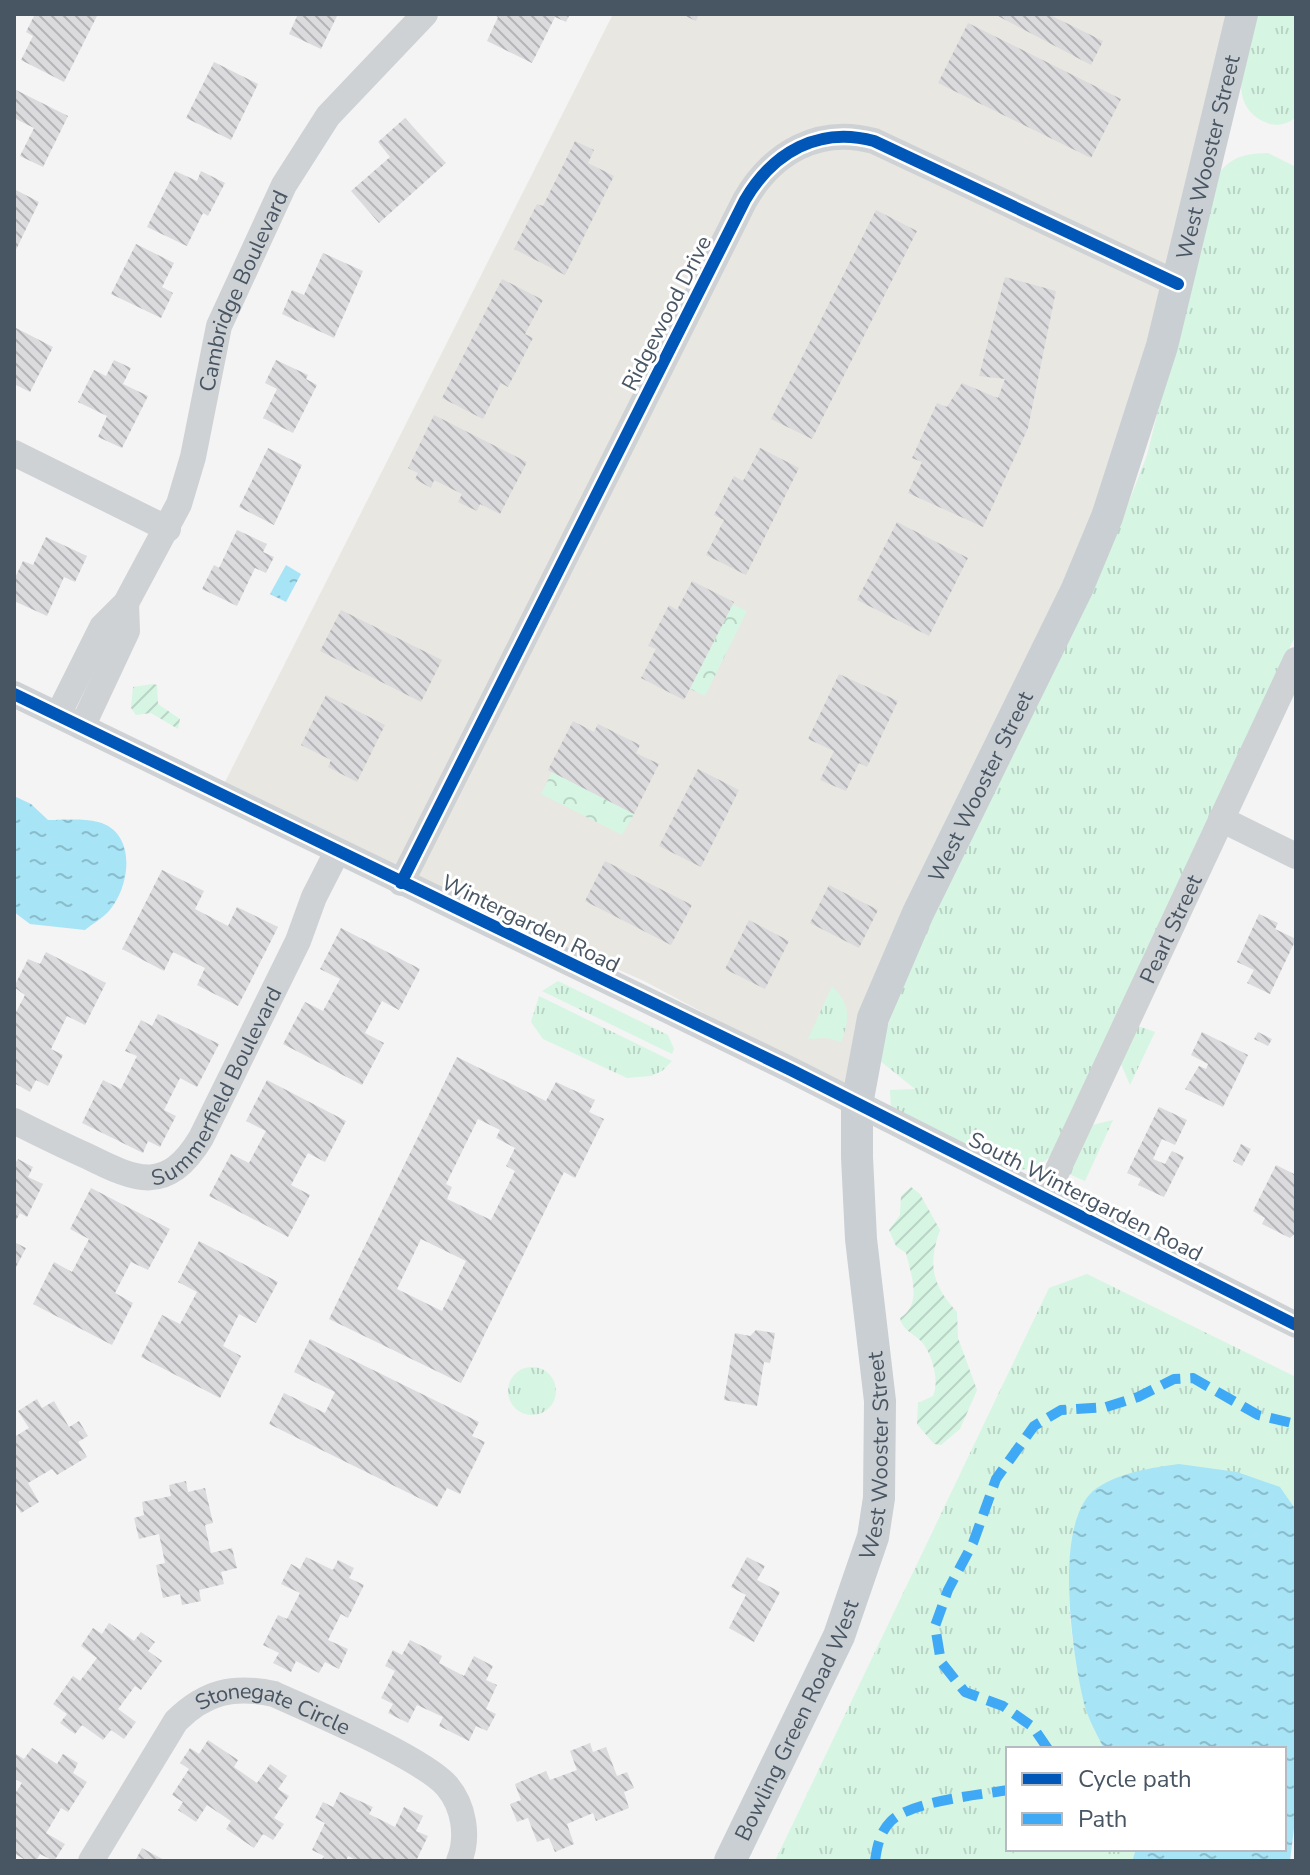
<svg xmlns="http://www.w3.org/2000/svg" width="1310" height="1875" font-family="'Nunito Sans',sans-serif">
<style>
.commercial{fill:#e8e7e2}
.grass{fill:url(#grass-tufts)}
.forest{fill:url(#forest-crowns)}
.garden{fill:url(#garden-furrows)}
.water{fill:url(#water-ripples)}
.building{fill:url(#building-back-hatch);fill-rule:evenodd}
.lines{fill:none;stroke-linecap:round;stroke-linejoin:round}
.minor{stroke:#cfd2d5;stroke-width:26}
.major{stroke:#cacfd3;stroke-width:32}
.quiet{stroke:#3fa9f5;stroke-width:10;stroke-dasharray:20 10;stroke-linecap:butt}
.cycleway-casing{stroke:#fff;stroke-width:17}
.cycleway{stroke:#0057b8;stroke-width:12}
.labels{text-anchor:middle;stroke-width:6;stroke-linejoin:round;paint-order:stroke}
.street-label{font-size:22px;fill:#485563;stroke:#fff}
</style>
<defs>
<pattern id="grass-tufts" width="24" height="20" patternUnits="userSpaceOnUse" patternTransform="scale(2)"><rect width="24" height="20" fill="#d6f5e3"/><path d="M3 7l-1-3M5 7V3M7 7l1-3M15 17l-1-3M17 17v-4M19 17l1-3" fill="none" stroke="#b9d4c5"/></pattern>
<pattern id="forest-crowns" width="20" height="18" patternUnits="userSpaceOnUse" patternTransform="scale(2)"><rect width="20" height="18" fill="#d6f5e3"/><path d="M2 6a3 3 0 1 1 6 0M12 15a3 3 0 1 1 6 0" fill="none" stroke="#b9d4c5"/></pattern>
<pattern id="garden-furrows" width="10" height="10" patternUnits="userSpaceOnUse" patternTransform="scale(2)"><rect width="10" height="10" fill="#d6f5e3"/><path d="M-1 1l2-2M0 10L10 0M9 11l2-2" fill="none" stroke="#b9d4c5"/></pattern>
<pattern id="water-ripples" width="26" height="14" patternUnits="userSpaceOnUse" patternTransform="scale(2)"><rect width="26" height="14" fill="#a7e4f6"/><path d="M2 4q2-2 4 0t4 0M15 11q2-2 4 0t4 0" fill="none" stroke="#8abccb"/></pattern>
<pattern id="building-back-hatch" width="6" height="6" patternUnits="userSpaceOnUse" patternTransform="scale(2)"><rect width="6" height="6" fill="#dbdbde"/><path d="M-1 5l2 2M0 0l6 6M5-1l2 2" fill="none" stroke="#b4b4b8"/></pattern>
</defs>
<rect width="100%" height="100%" fill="#f4f4f4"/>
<!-- commercial -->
<path class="commercial" d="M613,14H1227L1131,419L852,1092L644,981L446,893L224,784Z"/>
<!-- grass -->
<path class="grass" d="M1256,14H1296V117C1289,124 1276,127 1267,123C1221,105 1248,47 1256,14Z
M1268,153L1296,167V634L1051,1156L1035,1169L1013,1170L891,1108L890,1090L915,1089L879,1060L887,1028L928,918L1112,546L1147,455L1216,177C1231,156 1244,154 1268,153Z
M558,981L668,1035L674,1049L672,1054L542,991Z
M832,986C851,1003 850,1021 841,1042L827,1038L808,1039Z
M539,996L672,1061L662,1071L651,1076L627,1078L543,1039L531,1022Z
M1138,1026L1155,1032L1130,1085L1121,1064Z
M1113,1120L1085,1181L1069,1174L1092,1125Z
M1087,1274L1296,1377V1510L1280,1487L1078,1514C1058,1591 1073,1678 1104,1749H1008V1849H1136L1132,1861H775L1049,1288Z
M508 1391a24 24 0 1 1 48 0a24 24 0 1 1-48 0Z"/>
<!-- forest -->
<path class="forest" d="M732,604L747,611L705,696L690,689Z
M552,772L634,814L622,835L541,794Z
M1016,1849H1095L1093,1861H1009Z"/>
<!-- garden -->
<path class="garden" d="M153,684L157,685L158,704L180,719L178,729L151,713L136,715L131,708L133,687Z
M911,1187L920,1194L940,1230C927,1266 933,1286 957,1312L958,1338L977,1390L960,1429L941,1445L934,1444L917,1424L918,1403L933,1396C940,1381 932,1353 921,1341C912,1332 903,1331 900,1318C923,1304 911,1275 906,1253L896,1246L889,1230L900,1215L901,1196Z"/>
<!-- water -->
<path class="water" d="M286,565L301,574L286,602L270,594Z
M14,796L31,804L48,820C63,820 83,818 98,822C137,832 131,886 109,911C103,918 92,924 85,930L30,924L14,912Z
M1179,1464L1237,1472L1280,1487L1296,1510V1812L1290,1861H1132L1136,1849H1284V1749H1104C1097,1734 1088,1719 1084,1703C1073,1657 1051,1519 1097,1488C1121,1472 1151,1468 1179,1464Z"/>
<!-- building -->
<path class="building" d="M35,14H98L64,82L21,60L33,36L26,32Z
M298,14H338L321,49L289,34Z
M493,14H570L566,22L555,17L532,63L487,41L498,17Z
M681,14H699L696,21Z
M994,14H1048L1103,41L1091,65Z
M968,23L1121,99L1091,158L938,83Z
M214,62L258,84L231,140L186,118Z
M16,90L68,116L43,167L20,156L34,128L14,118Z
M405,118L446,163L379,223L351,191L390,157L378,142Z
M575,141L594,150L588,163L614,176L565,275L514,249L537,204L543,206Z
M175,171L197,181L201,171L225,183L208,216L203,213L187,246L147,227Z
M14,189L39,202L14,254Z
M876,210L917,231L812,439L771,419Z
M136,244L174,263L162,287L173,293L161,318L111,294Z
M323,253L363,271L334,338L282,314L292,290L304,295Z
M1005,277L1056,291L1028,428L983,527L908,493L922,462L912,458L937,403L947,407L962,383L998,398L1005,379L979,376Z
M502,279L543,300L525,334L533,338L508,387L501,383L483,419L442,398Z
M14,327L53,347L30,392L14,384Z
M114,360L131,368L123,384L148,396L122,448L98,437L107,416L78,402L94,370L106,376Z
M276,360L308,375L306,379L317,385L293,433L263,418L277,389L265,383Z
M434,415L527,462L500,514L480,504L477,511L458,502L462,494L434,480L431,488L415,479L418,473L408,468Z
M268,448L302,465L274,525L239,507Z
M760,448L799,468L746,575L706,555L724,520L714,515L734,476L743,481Z
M897,522L968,558L929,636L857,600Z
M237,530L267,544L263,552L274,557L266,573L255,568L237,606L202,589L214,565L219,568Z
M46,537L87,556L75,582L64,577L47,616L14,601V580L23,561L33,565Z
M692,581L734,602L684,700L641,678L656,649L648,646L669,605L677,610Z
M341,610L442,660L421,702L320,651Z
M839,674L898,701L867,767L859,763L846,791L820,780L834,751L808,739Z
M326,695L385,725L357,782L328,767L331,760L301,745Z
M573,721L594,732L598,724L640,745L636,753L659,764L634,814L548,770Z
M698,769L739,790L701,867L659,846Z
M605,861L692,905L671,945L585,901Z
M162,870L204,891L195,909L228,926L237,907L278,927L238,1006L197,985L205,968L173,952L164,971L122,949Z
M829,885L878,910L859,948L810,923Z
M1259,914L1278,923L1275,929L1296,939L1270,994L1247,983L1254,970L1237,962Z
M749,920L789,941L765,989L725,969Z
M341,928L420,969L399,1010L382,1001L365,1033L384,1043L362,1085L283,1044L305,1002L323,1011L340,979L320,969Z
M46,952L106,983L85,1025L67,1016L51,1049L63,1055L48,1086L36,1080L30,1092L14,1083V1016L25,995L14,987L28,959L40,964Z
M158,1014L219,1044L197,1087L180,1078L164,1110L176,1116L160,1147L148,1141L143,1153L82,1123L103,1080L121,1089L137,1056L125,1051L141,1020L152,1026Z
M1202,1032L1248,1055L1223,1107L1185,1089L1199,1066L1206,1069L1208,1064L1191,1055Z
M1258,1032L1272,1039L1268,1046L1254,1039Z
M457,1057L546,1101L556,1082L595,1100L589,1112L604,1119L575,1178L564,1172L461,1383L329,1319ZM478,1119L500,1130L496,1138L515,1148L506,1166L515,1171L491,1220L447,1199L452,1187L446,1184ZM421,1239L466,1261L442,1311L397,1289Z
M267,1080L346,1121L325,1162L308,1153L291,1185L310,1195L288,1237L209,1196L231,1154L249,1163L266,1131L246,1121Z
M1159,1107L1187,1120L1175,1145L1162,1139L1153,1159L1165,1164L1172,1151L1184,1157L1164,1197L1138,1185L1141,1179L1127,1173Z
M1241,1144L1251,1149L1242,1166L1233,1161Z
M18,1159L33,1167L28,1177L43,1184L27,1217L20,1213L14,1224V1165Z
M1276,1165L1296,1175V1233L1290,1238L1262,1224L1265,1218L1253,1211Z
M91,1188L170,1229L148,1270L131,1262L115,1293L133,1303L112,1345L33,1304L54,1262L72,1272L89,1239L70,1229Z
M199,1241L278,1282L256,1323L239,1314L223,1346L241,1356L220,1398L141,1357L162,1315L180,1324L197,1292L178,1282Z
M14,1242L26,1248L14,1271Z
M756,1330L775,1333L770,1363L764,1362L757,1406L724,1400L735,1333L750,1336Z
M310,1339L479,1422L472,1436L485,1442L460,1494L447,1488L437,1507L269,1424L284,1393L325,1413L335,1392L294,1372Z
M37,1399L42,1408L54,1401L69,1427L79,1421L88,1436L78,1442L87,1457L57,1475L52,1469L28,1483L39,1502L21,1513L14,1501V1437L29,1428L18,1411Z
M186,1481L188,1492L205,1488L213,1523L205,1525L211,1553L232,1548L237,1568L221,1572L224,1584L199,1590L201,1601L182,1605L180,1594L163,1598L156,1565L165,1563L159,1534L139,1539L134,1518L144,1515L142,1502L171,1496L169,1485Z
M306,1557L333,1570L338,1560L354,1568L349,1578L364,1585L348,1618L341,1614L328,1640L348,1649L339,1669L325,1662L319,1673L296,1661L291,1672L273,1663L279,1653L263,1645L278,1615L287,1619L300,1593L281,1584L291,1564L300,1569Z
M747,1557L765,1566L757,1580L780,1592L754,1642L729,1628L746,1595L731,1587Z
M109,1623L134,1641L141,1632L155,1642L148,1651L162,1661L141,1690L135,1686L118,1709L136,1722L124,1739L111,1730L103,1740L82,1725L75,1734L60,1723L67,1714L53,1704L73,1676L80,1681L97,1658L81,1646L93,1628L102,1634Z
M410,1640L442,1656L439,1663L464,1676L474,1656L493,1666L486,1680L497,1685L486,1709L496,1714L487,1731L476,1726L469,1741L439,1726L443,1717L417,1705L408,1723L388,1713L393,1704L381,1698L395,1671L385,1666L393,1650L402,1655Z
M208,1740L238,1760L234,1767L257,1783L270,1764L287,1776L278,1789L289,1796L274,1818L284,1824L273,1840L263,1834L254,1848L226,1829L231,1821L207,1805L196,1822L178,1810L183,1802L172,1795L189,1769L180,1763L190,1748L199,1754Z
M590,1743L593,1752L606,1747L617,1776L627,1772L634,1788L624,1792L629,1808L596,1821L593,1813L567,1824L574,1844L555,1852L549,1838L537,1842L528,1818L517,1822L510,1804L521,1800L515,1784L546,1771L550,1780L577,1770L570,1751Z
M32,1748L57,1764L63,1754L78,1763L73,1773L87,1782L68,1812L61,1808L46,1833L65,1844L54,1861L40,1854L36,1861H27L14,1853V1795L22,1783L14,1778V1757L16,1754L24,1759Z
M340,1792L373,1807L369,1814L395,1827L404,1807L423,1816L416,1831L428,1836L416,1861H358L348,1856L346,1861H321L324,1856L312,1850L325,1823L315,1818L323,1802L333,1807Z
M142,1848L166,1861H135Z"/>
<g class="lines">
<!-- minor -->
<g class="minor">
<path d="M14,453L168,529"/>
<path d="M14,694L791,1070L1296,1325"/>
<path id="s1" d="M58,715L102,627L126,603L179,504L193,457L219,326L284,185L328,116L425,14"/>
<path d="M82,727L127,631L126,603"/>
<path d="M1221,819L1296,856"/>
<path d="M401,883L745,200C773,152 819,126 874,141L1178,284"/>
<path id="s2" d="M14,1121C38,1133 62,1145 87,1156C137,1181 167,1194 201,1138L298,941L314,897L337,852"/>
<path id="s3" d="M1045,1197L1296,660"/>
<path id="s4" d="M91,1861L176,1721C205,1692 234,1685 274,1694C313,1712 421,1757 447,1786C464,1806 469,1837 459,1861"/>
</g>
<!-- major -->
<path class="major" id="s5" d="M730,1861L839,1636L873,1537L879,1498L880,1401L861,1239L857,1157V1104L873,1018L918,913L1077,589L1107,517L1162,346L1242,14"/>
<!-- quiet -->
<path class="quiet" d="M1048,1749L1033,1727L1003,1706L965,1692L941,1662L935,1626L948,1590L973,1543L996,1479L1034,1426L1061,1410L1106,1407L1138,1397L1174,1379L1193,1378L1258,1415L1296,1424
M875,1861C877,1846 880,1832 891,1821C911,1801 980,1795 1008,1790"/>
<!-- cycleway casing -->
<g class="cycleway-casing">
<path id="cycleway" d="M14,694L791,1070L1296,1325
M401,883L745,200C773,152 819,126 874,141L1178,284"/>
</g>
<!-- cycleway -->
<use href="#cycleway" class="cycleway"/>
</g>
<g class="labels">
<!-- street labels -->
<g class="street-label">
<text dy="8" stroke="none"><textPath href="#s5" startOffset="1804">West Wooster Street</textPath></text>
<text dy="8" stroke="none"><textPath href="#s1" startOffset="468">Cambridge Boulevard</textPath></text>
<text transform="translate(666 313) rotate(-63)" y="8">Ridgewood Drive</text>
<text dy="8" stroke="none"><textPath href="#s5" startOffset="1132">West Wooster Street</textPath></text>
<text transform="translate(531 923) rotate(26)" y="8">Wintergarden Road</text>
<text dy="8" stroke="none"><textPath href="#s3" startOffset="296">Pearl Street</textPath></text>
<text dy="8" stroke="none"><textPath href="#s2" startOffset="266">Summerfield Boulevard</textPath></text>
<text transform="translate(1086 1196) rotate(27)" y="8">South Wintergarden Road</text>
<text dy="8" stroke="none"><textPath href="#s5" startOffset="436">West Wooster Street</textPath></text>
<text dy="8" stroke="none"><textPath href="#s5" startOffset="156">Bowling Green Road West</textPath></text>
<text dy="8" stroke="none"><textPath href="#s4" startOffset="272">Stonegate Circle</textPath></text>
</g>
</g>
<!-- border -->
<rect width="1310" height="1875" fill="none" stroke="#485563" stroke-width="32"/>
<!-- legend -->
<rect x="1006" y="1747" width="280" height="104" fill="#ffffff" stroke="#b6bbc1" stroke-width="2"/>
<rect x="1022" y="1773" width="40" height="12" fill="#0057b8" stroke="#b6bbc1" stroke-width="2"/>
<text x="1078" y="1787" font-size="24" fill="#485563">Cycle path</text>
<rect x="1022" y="1813" width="40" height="12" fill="#3fa9f5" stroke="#b6bbc1" stroke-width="2"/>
<text x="1078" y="1827" font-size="24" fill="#485563">Path</text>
</svg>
